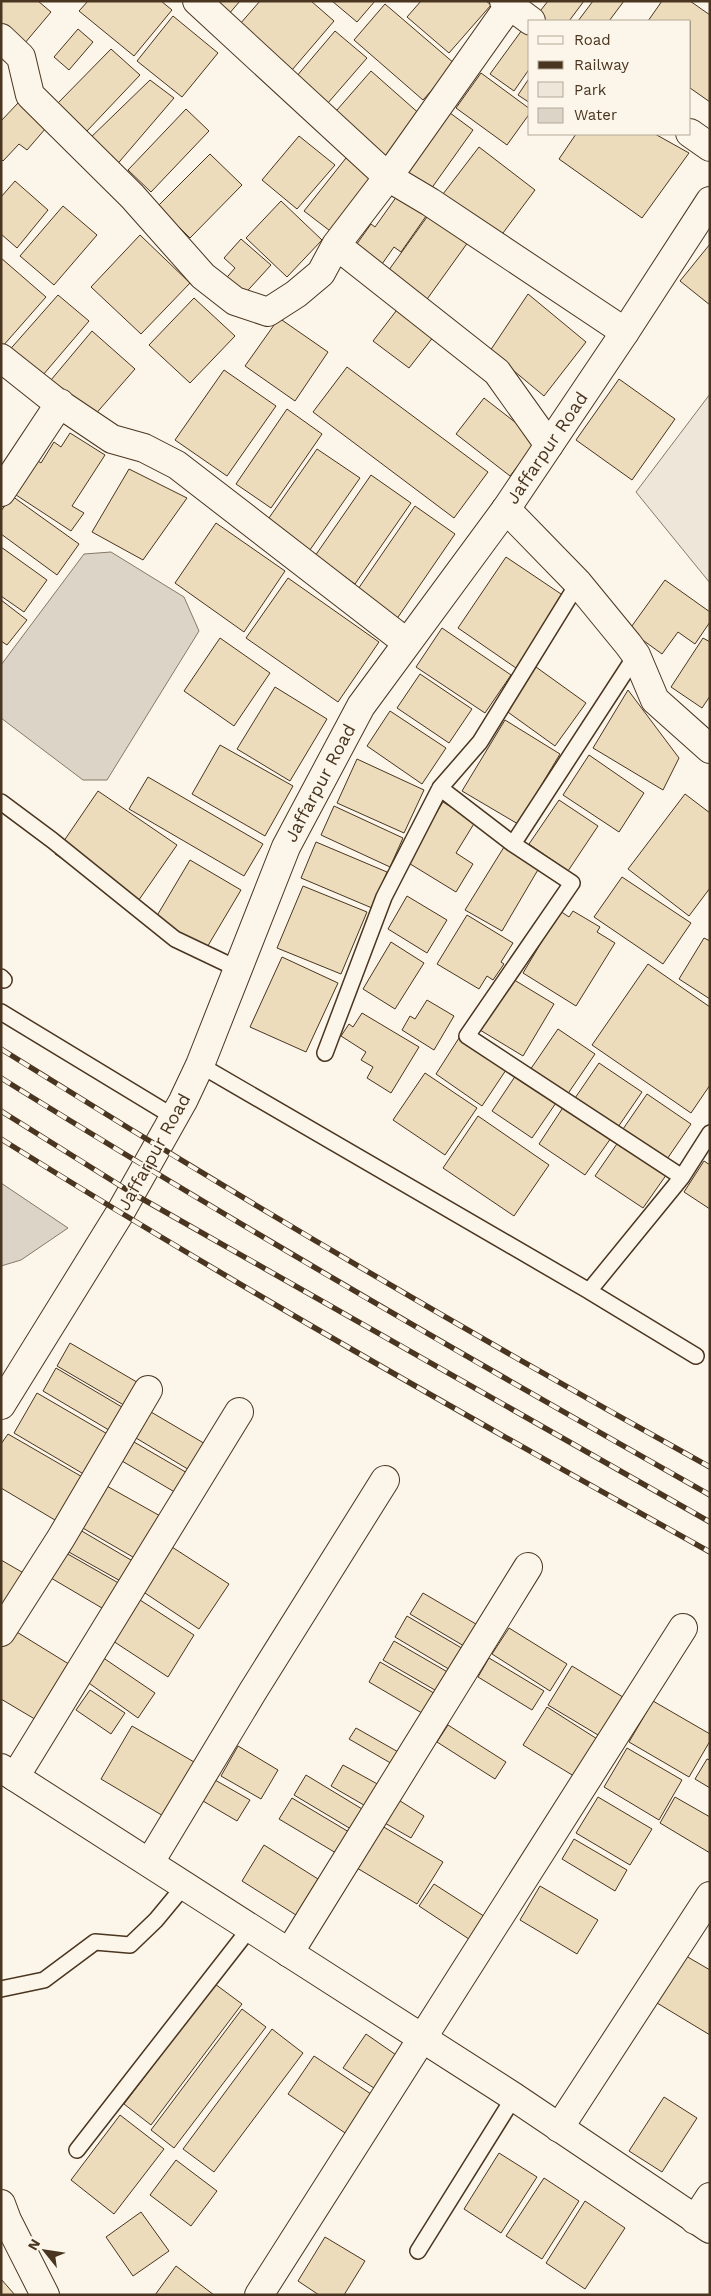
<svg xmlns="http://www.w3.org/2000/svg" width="711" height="2296" font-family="'Work Sans',sans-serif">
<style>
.green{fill:#ede6d9;stroke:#887966}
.water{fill:#dcd4c6;stroke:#887966}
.building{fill:#ecdcbc;stroke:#4a3520}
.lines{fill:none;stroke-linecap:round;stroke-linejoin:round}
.lane-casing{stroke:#4a3520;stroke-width:18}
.street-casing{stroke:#4a3520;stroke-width:30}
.secondary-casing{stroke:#4a3520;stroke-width:30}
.primary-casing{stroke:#4a3520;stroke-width:30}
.lane{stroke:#fbf6e9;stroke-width:15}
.street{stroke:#fbf6e9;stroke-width:28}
.secondary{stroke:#fbf6e9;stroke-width:28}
.primary{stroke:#fbf6e9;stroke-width:28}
.rail-casing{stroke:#4a3520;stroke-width:5.5}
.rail{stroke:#fbf6e9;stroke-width:4;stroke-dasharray:11;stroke-linecap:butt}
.labels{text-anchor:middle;stroke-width:4;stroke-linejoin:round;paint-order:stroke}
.street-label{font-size:18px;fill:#4a3520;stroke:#fbf6e9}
</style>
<rect width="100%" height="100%" fill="#fbf6e9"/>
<!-- green -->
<path class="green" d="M710,394V583L636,492Z"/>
<!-- water -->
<path class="water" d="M111,552L184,597L199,631L107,780H83L1,718V665L84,554Z
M1,1183L68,1228L21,1260L1,1266Z"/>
<!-- building -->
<path class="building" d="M1,1H38L51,12L19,50L1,34Z
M88,1H161L172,10L134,56L79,11Z
M211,1H240L228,15Z
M260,1H311L334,21L286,77L233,32Z
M332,1H375L357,22Z
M421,1H486L491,5L449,53L407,17Z
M548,1H584L569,21H545L537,15Z
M593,1H624L609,21H578Z
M662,1H690L710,15V102L690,88V21H648Z
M385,4L455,64L423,100L354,40Z
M173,16L218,53L182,97L137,61Z
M78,29L93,42L69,70L54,57Z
M522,30L530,36V68L514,91L490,74Z
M335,31L367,58L321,111L290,84Z
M111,49L140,75L86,132L57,104Z
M371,71L422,116L382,162L330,118Z
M481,73L530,109V113L507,145L456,108Z
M530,77V103L518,95Z
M150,80L174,98L114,168L86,142Z
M18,103L46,128L27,150L19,144L3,161L1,159V121Z
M442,107L473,130L426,196L394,173Z
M186,109L209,131L151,192L128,170Z
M576,134H655L689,153L642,218L559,159Z
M299,136L335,165L297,209L262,180Z
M479,147L535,190L500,237L443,194Z
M210,154L242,185L190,238L158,206Z
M346,158L380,184L338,237L304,211Z
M15,181L48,210L17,248L1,234V197Z
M402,189L431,209L401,252L394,247L382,264L375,259L349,255L371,224L375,227Z
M281,201L322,240L287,277L246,238Z
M63,206L97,235L54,285L20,256Z
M432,210L471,238L425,302L386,274Z
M140,235L190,283L141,334L91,287Z
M241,239L271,265L240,299L222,283L235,268L224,258Z
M710,244V305L680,281Z
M1,258L46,297L2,347H1Z
M528,294L586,342L544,396L490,351Z
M58,295L89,321L37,382L6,354Z
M194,298L235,336L190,383L149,345Z
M403,302L438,331L409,368L373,341Z
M279,318L328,352L295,401L245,366Z
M92,331L135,369L93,417L51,380Z
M347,367L488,472L454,518L313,412Z
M224,370L276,406L227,476L175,440Z
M619,379L675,419L632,480L576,440Z
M484,398L538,440L510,476L456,434Z
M287,409L322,434L271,508L236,484Z
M70,433L105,455L72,506L84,513L71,531L13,493L35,459L41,463L54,442L61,447Z
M317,449L360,478L305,557L262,528Z
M129,469L187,498L143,560L92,532Z
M371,475L411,503L355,584L315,556Z
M12,496L79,544L57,575L1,534V511Z
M415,506L455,534L396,620L356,592Z
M216,523L285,571L244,632L175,583Z
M1,547L47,580L24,612L1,596Z
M506,557L564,596L516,668L458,628Z
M288,578L379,642L338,702L246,638Z
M665,580L710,612V622L695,644L678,632L662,654L629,630Z
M1,600L27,620L7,645L1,641Z
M442,628L511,675L485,713L416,667Z
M220,638L270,673L234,726L184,691Z
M703,638L710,642V696L702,708L671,687Z
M536,667L586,703L555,746L505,710Z
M420,674L472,709L449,743L397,708Z
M275,687L327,719L290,781L237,749Z
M628,690L679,758L663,790L593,748Z
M390,711L446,748L422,784L367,746Z
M505,720L560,754L518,824L462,791Z
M220,745L293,786L265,836L192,794Z
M589,755L644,793L619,832L563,795Z
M357,759L424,790L404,833L337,803Z
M148,777L263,844L244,876L129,809Z
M98,791L177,845L134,907L55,854Z
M685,794L710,813V888L689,916L628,869Z
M559,800L598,826L568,871L529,844Z
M443,802L475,822L456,853L473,864L456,892L407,862Z
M334,806L403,838L390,867L321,835Z
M316,842L387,872L372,908L301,878Z
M504,847L539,868L502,931L465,910Z
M190,860L241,890L206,949L155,919Z
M622,877L691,923L663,964L594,917Z
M303,886L367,912L341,974L277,948Z
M407,896L447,920L427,953L388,929Z
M560,911L569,917L573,911L600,927L597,932L615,943L576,1006L523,973Z
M467,915L513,943L501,962L504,964L493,980L487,976L479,989L437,964Z
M704,938L710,941V999L679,979Z
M391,942L424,963L395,1009L363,989Z
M282,957L338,983L306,1052L250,1027Z
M648,964L710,1007V1085L691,1113L592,1045Z
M511,978L554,1004L523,1056L480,1030Z
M427,1000L454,1016L434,1050L402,1030L410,1016L415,1019Z
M362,1013L419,1047L391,1093L367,1078L373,1067L361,1060L366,1052L341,1036L349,1024L353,1027Z
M558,1029L595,1054L567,1095L530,1070Z
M459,1038L506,1070L482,1106L436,1074Z
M599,1063L642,1092L616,1130L573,1101Z
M518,1072L558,1100L532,1138L492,1111Z
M425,1073L477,1108L445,1155L393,1120Z
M647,1094L691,1124L665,1162L621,1132Z
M564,1106L611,1138L585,1175L539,1144Z
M478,1116L549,1165L514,1216L443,1168Z
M621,1138L669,1171L643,1208L595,1176Z
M704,1161L710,1165V1209L684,1192Z
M70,1343L147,1388L134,1411L57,1366Z
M56,1368L132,1413L119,1436L43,1391Z
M37,1393L116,1439L92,1479L14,1433Z
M151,1412L207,1445L191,1471L136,1438Z
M8,1434L91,1482L65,1526L1,1488V1444Z
M134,1442L189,1474L178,1494L122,1461Z
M105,1485L162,1517L138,1560L81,1527Z
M80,1530L136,1563L124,1583L67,1551Z
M172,1547L229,1584L199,1629L142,1591Z
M66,1553L122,1585L107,1611L51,1578Z
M1,1560L27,1575L1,1615Z
M423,1593L481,1627L469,1649L410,1614Z
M140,1600L194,1635L168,1677L113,1641Z
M407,1616L465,1650L452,1671L395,1637Z
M7,1626L72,1666L38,1721L1,1699V1635Z
M509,1628L567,1664L550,1691L492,1654Z
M394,1641L451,1674L440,1693L383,1660Z
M102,1657L155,1693L138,1718L86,1681Z
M489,1658L544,1691L532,1710L478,1677Z
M380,1662L439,1696L427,1716L369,1682Z
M572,1666L631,1702L608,1741L548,1705Z
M90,1690L125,1713L111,1734L76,1710Z
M653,1701L710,1734V1741L689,1777L629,1742Z
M547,1707L605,1744L582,1781L523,1745Z
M448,1725L506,1762L495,1779L437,1742Z
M132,1726L201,1766L170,1820L101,1779Z
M356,1728L400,1753L394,1765L349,1739Z
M238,1746L278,1770L261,1799L221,1776Z
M627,1748L682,1780L659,1820L604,1787Z
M707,1759L710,1760V1788L695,1779Z
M343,1765L381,1786L369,1808L331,1786Z
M306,1775L367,1812L356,1832L294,1795Z
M215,1780L250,1800L237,1821L203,1801Z
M598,1797L652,1829L630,1865L576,1833Z
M675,1797L710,1817V1853L660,1823Z
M292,1798L354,1835L341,1856L279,1819Z
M397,1799L424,1816L411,1838L383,1822Z
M382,1826L443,1862L417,1904L357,1868Z
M574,1839L627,1870L615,1891L562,1859Z
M264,1845L318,1879L296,1915L242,1881Z
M434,1884L493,1922L478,1945L419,1906Z
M540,1886L598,1920L577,1954L520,1920Z
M686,1956L710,1970V2035L657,2003Z
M215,1984L242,2004L151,2125L124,2104Z
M242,2009L266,2027L174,2148L151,2130Z
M272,2029L303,2053L214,2172L183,2149Z
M366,2034L399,2057L377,2090L343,2068Z
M314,2056L377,2098L351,2137L288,2094Z
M664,2097L697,2118L662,2172L629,2151Z
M120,2115L164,2149L114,2214L71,2180Z
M499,2153L537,2177L501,2233L464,2209Z
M176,2160L217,2191L191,2226L150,2195Z
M544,2178L579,2201L542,2259L506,2236Z
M585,2201L625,2228L585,2289L546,2263Z
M141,2212L169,2251L133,2276L106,2237Z
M325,2237L365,2261L344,2295H319L298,2281Z
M176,2266L214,2295H155Z
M1,2279L15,2295H1Z"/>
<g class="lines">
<!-- lane casing -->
<g class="lane-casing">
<path id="lane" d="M440,788L513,844L572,883L467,1036L682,1177
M1,802L52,840L175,939L238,969
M513,844L636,655
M1,977L4,980
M1,1012L174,1117
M325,1053L384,897L440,788L480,742L578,583
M200,1065L589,1291L682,1177L710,1133
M589,1291L696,1356
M1,1989L44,1980L95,1942L130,1945L156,1920L185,1885
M77,2150L250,1928
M418,2251L514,2097"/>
</g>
<!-- street casing -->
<g class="street-casing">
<path id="street" d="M197,1L388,177L430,202L625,332
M504,1L531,21
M1,38L21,57L30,95L132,196L203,276L235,301L268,312L296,294L321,273L336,245L388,177L509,6
M690,133L710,147
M336,245L497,372L549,445
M1,358L54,400L112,439L144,448L177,465L406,642
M1,492L60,403
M506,509L578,583L628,644L636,655L655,700L710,749
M1,1632L61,1538L148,1390
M15,1777L239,1412
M150,1862L253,1691L385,1480
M289,1953L528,1567
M559,2128L710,1896
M1,2204L7,2220L45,2295
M695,2220L710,2197
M259,2295L683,1628"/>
</g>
<!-- secondary casing -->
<g class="secondary-casing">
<path id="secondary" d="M1,1405L120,1213L183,1101L200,1065L286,847L361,706L506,509L625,332L710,201"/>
</g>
<!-- primary casing -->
<g class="primary-casing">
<path id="primary" d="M1,1768L514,2097L710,2229"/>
</g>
<!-- lane -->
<use href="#lane" class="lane"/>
<!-- street -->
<use href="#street" class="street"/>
<!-- secondary -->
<use href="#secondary" class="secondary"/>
<!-- primary -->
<use href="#primary" class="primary"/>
<!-- rail casing -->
<g class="rail-casing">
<path id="rail" d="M1,1049C234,1195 470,1334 710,1467
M1,1078C234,1223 471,1360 710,1495
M1,1111L132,1193L710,1522
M1,1139C233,1284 471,1419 710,1552"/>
</g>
<!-- rail -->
<use href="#rail" class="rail"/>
</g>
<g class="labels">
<!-- street labels -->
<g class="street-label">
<text transform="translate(547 448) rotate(-56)" y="6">Jaffarpur Road</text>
<text transform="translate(320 783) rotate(-62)" y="6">Jaffarpur Road</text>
<text transform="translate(154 1152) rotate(-61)" y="6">Jaffarpur Road</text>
</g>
</g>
<!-- border -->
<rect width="711" height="2296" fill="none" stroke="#4a3520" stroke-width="5"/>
<!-- legend -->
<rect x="528" y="20" width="162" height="115" fill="#fbf6e9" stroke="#b4a999"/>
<rect x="538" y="36" width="25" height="8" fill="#fbf6e9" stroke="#b4a999"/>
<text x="574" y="45" font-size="15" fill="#4a3520">Road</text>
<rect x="538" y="61" width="25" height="8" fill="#4a3520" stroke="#b4a999"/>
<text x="574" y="70" font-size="15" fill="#4a3520">Railway</text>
<rect x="538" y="82" width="25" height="15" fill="#ede6d9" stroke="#b4a999"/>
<text x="574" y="95" font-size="15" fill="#4a3520">Park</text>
<rect x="538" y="108" width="25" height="15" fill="#dcd4c6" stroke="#b4a999"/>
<text x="574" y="120" font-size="15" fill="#4a3520">Water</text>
<!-- north arrow -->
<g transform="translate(45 2251) rotate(300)" stroke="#fbf6e9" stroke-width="4" paint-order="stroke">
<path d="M0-4L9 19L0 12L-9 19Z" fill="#4a3520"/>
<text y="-8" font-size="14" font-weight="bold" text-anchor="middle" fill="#4a3520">N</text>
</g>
</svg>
